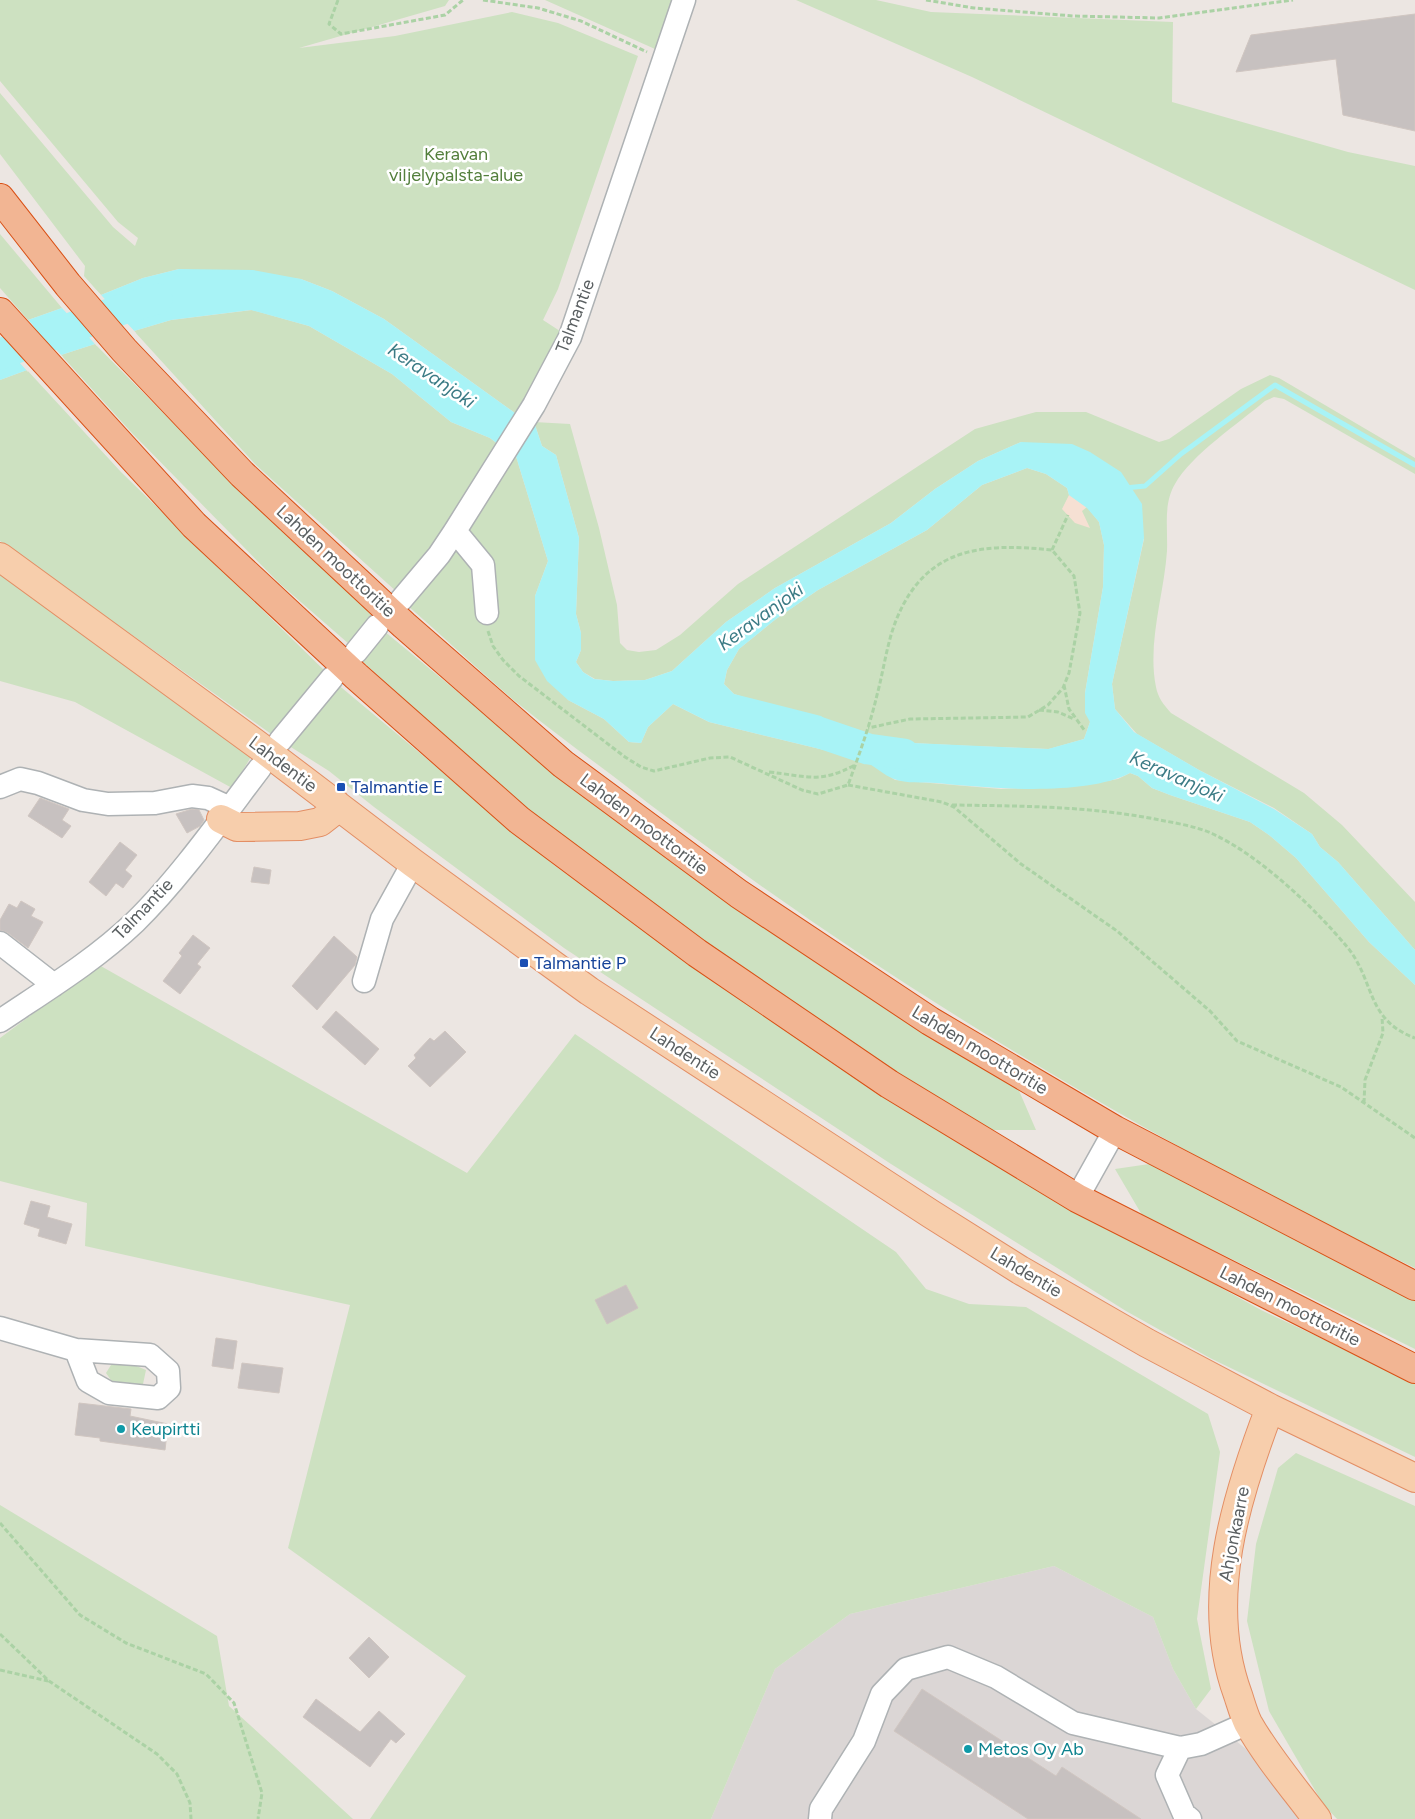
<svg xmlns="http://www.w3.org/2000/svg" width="1415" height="1819" font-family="Figtree,sans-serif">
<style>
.industrial{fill:#dbd6d5}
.green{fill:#cde1c1}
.sand{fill:#f6e0d3}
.water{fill:#a8f3f6}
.pier{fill:#ece6e2}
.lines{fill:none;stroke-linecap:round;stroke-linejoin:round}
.stream{stroke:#a8f3f6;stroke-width:5}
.river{stroke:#a8f3f6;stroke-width:31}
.building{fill:#c7c1c0;stroke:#d0c6c1}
.minor-casing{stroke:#aeb2b4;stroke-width:25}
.major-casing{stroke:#e38e64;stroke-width:30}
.highway-casing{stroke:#d95015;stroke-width:30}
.path{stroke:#abd2a5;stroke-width:3;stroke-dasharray:5 2.5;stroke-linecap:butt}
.minor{stroke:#fff;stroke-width:22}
.major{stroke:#f7ceac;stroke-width:28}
.highway{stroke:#f2b593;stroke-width:28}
.transit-dot{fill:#1a4fb4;stroke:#fff;stroke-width:2}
.culture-dot{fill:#0f9aa8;stroke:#fff;stroke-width:2}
.labels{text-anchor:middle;stroke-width:5;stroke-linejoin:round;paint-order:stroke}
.park-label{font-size:18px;fill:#537f3c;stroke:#fff}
.street-label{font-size:18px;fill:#5b6062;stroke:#fff}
.transit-label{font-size:18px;fill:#164399;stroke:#fff;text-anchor:start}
.culture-label{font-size:18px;fill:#0d838f;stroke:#fff;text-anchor:start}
.water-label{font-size:19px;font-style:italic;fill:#3b7b85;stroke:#fff}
</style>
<rect width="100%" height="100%" fill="#ece6e2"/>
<!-- industrial -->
<path class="industrial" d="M1054,1566L1153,1617L1173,1669L1196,1709L1246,1749L1300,1819H711L775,1669L850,1614Z"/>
<!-- green -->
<path class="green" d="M0,0H449L445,6L299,48L395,36L512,12L558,23L638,56L558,289L543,320L563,333L519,416L384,319L332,291L301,279L179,269L143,278L101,295L84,276L85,266L0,154V93L113,227L135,246L138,238L118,222L0,81Z
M545,0H673L655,49Z
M796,0H876L931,12L1173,22L1172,102L1348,152L1415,166V290L972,77Z
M0,234L62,308L28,320L0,288Z
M252,310L309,326L392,374L451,422L490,438L499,445L463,504L397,592L256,465L134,331L171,320Z
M95,344L187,437L375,615L349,644L279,583L132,433L61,355Z
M27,370L121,472L327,673L274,736L0,541V380Z
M1270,375L1279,378L1415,458V474L1284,399L1274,397L1265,401C1239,423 1191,455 1175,484C1163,504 1168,528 1167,551C1164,595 1147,643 1156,687C1158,698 1164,705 1171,713L1304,793L1342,825L1415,902V950L1338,862L1320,847L1312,834L1274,808L1199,770L1137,734L1115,709L1112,684L1144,539L1021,442L978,461L935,489L891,523L775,588L726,622L672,671L645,680L613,681L595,679L583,672L576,662L581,650V633L576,614L579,538L556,455L542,446L534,422L570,424L599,528L617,605L620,643L627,650L639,652L656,650L680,635L738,584L975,429L1036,412H1086L1159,442L1169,439L1241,389Z
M515,453L548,561L535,596L568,700L604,719L629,742L641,743L648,727L673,704L709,722L824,750L837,748L869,762L895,780L1001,789L1079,786L1118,779L1130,773L1138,776L1152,788L1170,795L1250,822L1269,835L1296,858L1369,942L1415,985V1268C1132,1132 861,969 613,776C581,752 548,728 516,702C479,671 444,637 407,605Z
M1027,468L1046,474L1067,488L1069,495L1087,507L1099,522L1104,545L1103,587L1085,693L1090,722L1084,739L1049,749L973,746L891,742L844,732L836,727L734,694L724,684L727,670L739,649L776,619L818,590L927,530L982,485Z
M0,569L254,752L232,788L75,702L0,681Z
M384,631L568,783L1017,1086L1036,1130H988L873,1058L667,915L531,814L361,660Z
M336,683L554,865L686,960L1043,1189L1261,1310L1415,1382V1457L1210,1358L1126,1311L891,1164L564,948L374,807L329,771L286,744Z
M99,965L467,1173L575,1034L896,1252L926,1289L969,1304L1026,1307L1208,1414L1220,1452L1197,1619L1211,1689L1196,1709L1173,1669L1153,1617L1054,1566L850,1614L775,1669L711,1819H370L466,1676L288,1548L350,1305L85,1246L87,1203L0,1181V1038Z
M1156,1163L1349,1268L1415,1299V1349L1142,1215L1115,1169Z
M111,1365H134L146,1370L143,1384L131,1386L113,1383L106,1373Z
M1296,1453L1415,1506V1819H1337L1323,1804L1269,1711L1247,1621L1256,1544L1278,1468Z
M0,1505L217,1636L229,1706L353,1819H0Z"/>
<!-- sand -->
<path class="sand" d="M1069,495L1087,507L1082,511L1090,528L1075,523L1062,509Z"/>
<!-- water -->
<path class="water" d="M179,269L253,270L301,279L332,291L384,319L519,416L499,445L490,438L451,422L392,374L309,326L251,310L171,320L134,331L101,295L143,278Z
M62,308L95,344L61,355L28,320Z
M0,341L27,370L0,380Z
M534,422L542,446L556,455L579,538L576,614L581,633V650L576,662L583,672L594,679L613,681L645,680L672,671L726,622L775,588L891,523L935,489L978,461L1021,442L1072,444L1090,452L1121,472L1142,504L1144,538L1112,684L1115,709L1134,732L1199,770L1274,809L1312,834L1320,847L1338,862L1415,950V985L1369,942L1296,858L1269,835L1250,822L1170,795L1152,788L1138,776L1130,773C1084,797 988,788 936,783C924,782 906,784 894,779C881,774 872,763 858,758L865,736L891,742L1048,749L1084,739L1090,722L1085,713V693L1103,587L1104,545L1099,522L1087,508L1069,495L1067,488L1046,474L1027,468L982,485L927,530L818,590L776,619L739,649L727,670L724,684L734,694L821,716L844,732L860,735L852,755L837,748L824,750L709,722L673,704L648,727L641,743L629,742L604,719L568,700L547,681L535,660V596L548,561L515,453Z"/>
<!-- pier -->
<path class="pier" d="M99,293L136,333H132L99,296Z
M61,306H64L97,342V346Z
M26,318L28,320L63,357H60Z
M0,339L29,368L28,372L0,341Z"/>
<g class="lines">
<!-- stream -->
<path class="stream" d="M1125,488L1145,486L1181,454L1275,385L1415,465"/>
<!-- river -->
<path class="river" d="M0,354L120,310L157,299
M815,731L868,749L904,754"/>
</g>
<!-- building -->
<path class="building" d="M1415,14V131L1343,115L1336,59L1236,72L1251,35Z
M40,798L69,809L62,820L71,826L62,838L28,816Z
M192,809L199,810L204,820L200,826L187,833L176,814Z
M120,842L137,855L125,870L132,876L123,888L116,883L106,896L89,882Z
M254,867L271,870L269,884L251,882Z
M21,901L35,909L31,916L43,922L28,948L8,933L0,930V920L9,904L17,908Z
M193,935L210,948L197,964L201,967L180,994L163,981L182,956L179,953Z
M334,936L357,957L355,965L317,1010L292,986Z
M336,1011L379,1049L365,1065L322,1027Z
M445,1031L466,1052L430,1087L408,1066L416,1058L414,1055L430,1038L434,1041Z
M31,1201L50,1206L47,1217L72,1224L66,1244L38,1236L40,1229L24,1224Z
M626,1285L638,1308L607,1324L595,1300Z
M216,1338L237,1341L233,1369L212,1366Z
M242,1363L283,1368L279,1393L238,1388Z
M79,1403L131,1409L130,1416L168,1424L165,1450L100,1441V1438L75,1435Z
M369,1637L389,1657L369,1678L349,1658Z
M922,1689L1056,1776L1062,1767L1141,1819H1028L894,1731Z
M316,1699L360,1732L379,1711L405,1734L396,1743L391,1739L370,1767L303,1717Z"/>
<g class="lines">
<!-- minor casing -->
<g class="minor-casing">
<path id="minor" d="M455,531L483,565L487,613
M401,600L439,555L455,531L534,405L570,337L684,0
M356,652L377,626
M280,741L332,678
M0,787L20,779L38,783L83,800L108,804L155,803L192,796L208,798L230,808
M0,943L54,985
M364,981L382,919L413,863
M0,1021C46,990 94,961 135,922C179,879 222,818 260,768
M1077,1198L1115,1130
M0,1328L76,1350L150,1355L168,1371L169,1388L158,1398L109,1393L88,1381L76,1350
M1180,1748L1167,1775L1184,1814L1190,1819
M820,1819L821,1809L864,1741L882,1694L906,1669L948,1657L996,1677L1073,1723L1180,1748L1201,1744L1248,1723"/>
</g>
<!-- major casing -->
<g class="major-casing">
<path id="major" d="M0,557L263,749L413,863L589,991L931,1214L1020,1270L1147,1343L1270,1408L1415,1478
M221,819L237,827L300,826L320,822L329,815L336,804
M1270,1408C1236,1497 1203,1600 1238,1695C1241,1704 1244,1715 1248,1723C1267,1757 1294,1788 1317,1819"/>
</g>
<!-- highway casing -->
<g class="highway-casing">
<path id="highway" d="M0,198L68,285L124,350L242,474L404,625L563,764L739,894L930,1021L1115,1130L1415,1286
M0,312L194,525L356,676L519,820L697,953L889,1084L1077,1198L1415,1369"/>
</g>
<!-- path -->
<path class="path" d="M338,0L329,24L341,34L445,15L463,0
M483,0L538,8L581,21L647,52
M926,0L974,8L1073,16L1159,18L1293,0
M1052,550L1068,515
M488,631L493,646L503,660L519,676L625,757L641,767L654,771L710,758L730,757L802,790L818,794L848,785C859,755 870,725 877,695C884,669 887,642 897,618C927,546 984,543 1052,550L1074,576L1080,613L1069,673L1063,688L1048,705L1028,717L910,719L868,728
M1064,685L1069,709L1085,731
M1039,710L1058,712L1074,719
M769,772C807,776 819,784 855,765
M848,785L942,802L954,807L1021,864L1117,931L1210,1011L1237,1041L1341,1087L1415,1138
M952,805C1020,806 1087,806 1155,819C1174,823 1196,826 1213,834C1260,856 1315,908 1348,948C1375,982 1366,1020 1415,1038
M1364,1103L1365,1080L1383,1033L1382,1017
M0,1523L80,1615L126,1643L206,1674L234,1703L262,1793L258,1819
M0,1634L49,1681L157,1754L177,1774L190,1803L191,1819
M0,1670L48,1681"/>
<!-- minor -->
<use href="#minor" class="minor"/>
<!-- major -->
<use href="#major" class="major"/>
<!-- highway -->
<use href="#highway" class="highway"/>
</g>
<!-- markers -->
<g class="transit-dot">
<rect x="336" y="782" width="10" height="10" rx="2.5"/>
<rect x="519" y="958" width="10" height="10" rx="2.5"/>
</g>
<g class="culture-dot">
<circle cx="121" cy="1429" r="5"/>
<circle cx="968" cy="1749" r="5"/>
</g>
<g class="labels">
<!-- park labels -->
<g class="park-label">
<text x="456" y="160">Keravan<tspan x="456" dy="21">viljelypalsta-alue</tspan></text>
</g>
<!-- street labels -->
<g class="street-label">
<text transform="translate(575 316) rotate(-69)" y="6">Talmantie</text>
<text transform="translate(336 561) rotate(43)" y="6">Lahden moottoritie</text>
<text transform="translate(283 764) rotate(37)" y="6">Lahdentie</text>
<text transform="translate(644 824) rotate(37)" y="6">Lahden moottoritie</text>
<text transform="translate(143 909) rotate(-46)" y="6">Talmantie</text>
<text transform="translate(980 1050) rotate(31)" y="6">Lahden moottoritie</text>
<text transform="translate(685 1053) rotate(33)" y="6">Lahdentie</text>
<text transform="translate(1026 1272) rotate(31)" y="6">Lahdentie</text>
<text transform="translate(1290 1306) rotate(27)" y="6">Lahden moottoritie</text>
<text transform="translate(1234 1534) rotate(-79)" y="6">Ahjonkaarre</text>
</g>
<!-- transit labels -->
<g class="transit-label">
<text x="351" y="793">Talmantie E</text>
<text x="534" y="969">Talmantie P</text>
</g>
<!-- culture labels -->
<g class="culture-label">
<text x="131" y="1435">Keupirtti</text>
<text x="978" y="1755">Metos Oy Ab</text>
</g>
<!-- water labels -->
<g class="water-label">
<text transform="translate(432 375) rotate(34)" y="7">Keravanjoki</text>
<text transform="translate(760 616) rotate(-36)" y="7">Keravanjoki</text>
<text transform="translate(1177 776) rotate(24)" y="7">Keravanjoki</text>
</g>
</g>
</svg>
